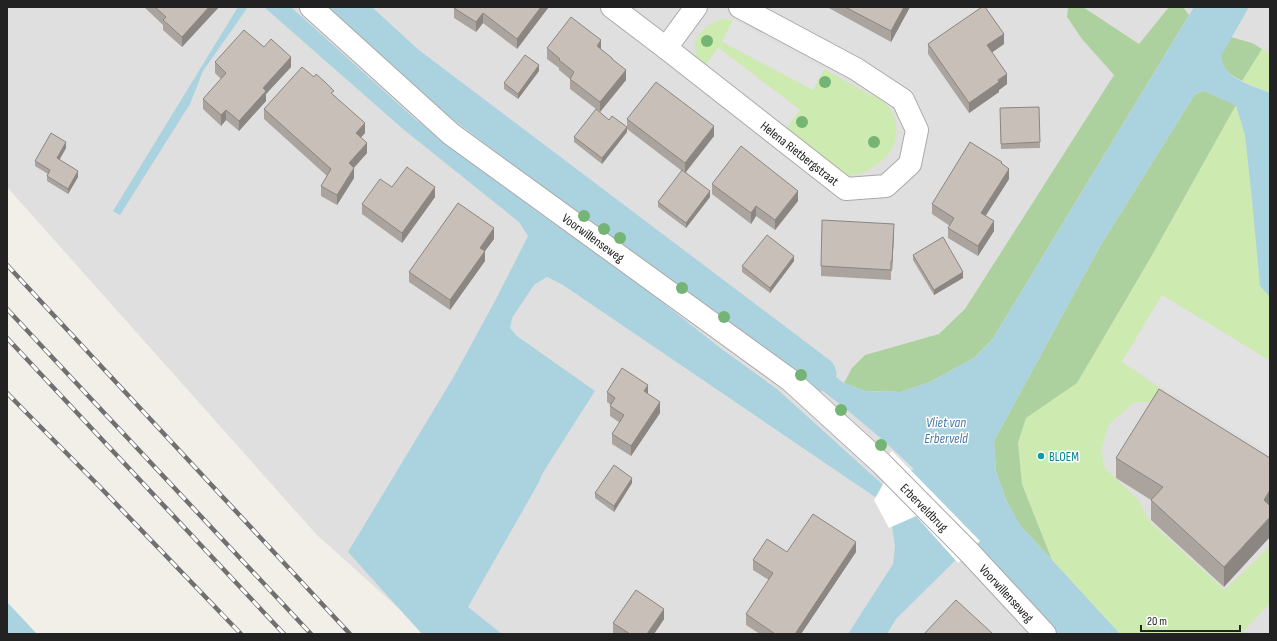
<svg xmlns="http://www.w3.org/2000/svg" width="1277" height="641" font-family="'Sofia Sans Condensed',sans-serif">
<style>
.residential{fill:#e0dfdf}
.grass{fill:#cdebb0}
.forest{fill:#add19e}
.parking{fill:#e2e2e2}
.water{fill:#aad3df}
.pier{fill:#fff}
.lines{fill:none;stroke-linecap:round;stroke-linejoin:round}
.canal{stroke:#aad3df;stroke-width:35}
.minor-casing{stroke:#a9a9a9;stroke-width:24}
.minor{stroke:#fff;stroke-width:22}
.rail-casing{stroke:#707070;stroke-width:4.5}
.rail{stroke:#fff;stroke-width:3;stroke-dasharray:9;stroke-linecap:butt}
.tree{fill:#74b475}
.wall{fill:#aba49e}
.shaded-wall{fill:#8b8681}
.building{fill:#c7bfb8;stroke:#8b8681}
.culture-dot{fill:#0f9aa8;stroke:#fff;stroke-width:1.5}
.labels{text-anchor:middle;stroke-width:3;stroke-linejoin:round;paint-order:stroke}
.street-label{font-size:13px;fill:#222;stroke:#fff}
.culture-label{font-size:13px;fill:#0d838f;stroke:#fff;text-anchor:start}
.water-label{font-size:14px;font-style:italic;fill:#4a7aab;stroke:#fff}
</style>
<rect width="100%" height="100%" fill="#f2efe9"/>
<!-- residential -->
<path class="residential" d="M7,7H1270V634H427L316,534L7,187Z"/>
<!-- grass -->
<path class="grass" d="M722,19L733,20L722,42L813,90L824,69C840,78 855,86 870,95C875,97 883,100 886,104C900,118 900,143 886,157C874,168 862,176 846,175L785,130L800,110L719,48L703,69C700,64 696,57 695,51C693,34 708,24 722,19Z
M1262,49L1268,53L1270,50V93L1242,81Z
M1236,105L1245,135L1252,200L1260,286L1270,297V361L1162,295L1122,362L1168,394L1164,402H1135L1109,424L1101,451L1105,468L1139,501L1150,522L1225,590L1270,546V603L1241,634H1120L1052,560L1022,484L1018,443L1026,417L1077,383L1151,257Z"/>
<!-- forest -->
<path class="forest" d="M1068,7H1083L1139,44L1169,7H1183L1189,15L992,340L974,358L930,382L901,392L865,391L844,383L852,368L865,355L939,334L965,309L1114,75L1082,39L1067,17Z
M1231,37L1252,43L1262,49L1242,81C1233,76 1217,67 1221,55C1223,49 1228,43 1231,37Z
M1205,91L1236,105L1151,257L1077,383L1026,418L1018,443L1022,484L1052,560L1019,524L1006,500L996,471L994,441L1099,248L1195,94Z"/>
<!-- parking -->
<path class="parking" d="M733,20L824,69L813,90L722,41Z
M718,48L800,110L785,130L703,69Z
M1162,295L1270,361V454L1122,362Z"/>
<!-- water -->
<path class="water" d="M238,7H248L203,71L190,104L120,215L113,211Z
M264,7H291L415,119L539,213L630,277L723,350L777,389L883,485L914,469C881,437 847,409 811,382L825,369L844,383L865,391L901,392L930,382L974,358L992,340L1194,7H1249L1221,56C1223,79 1251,85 1270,93V297L1260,286L1252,200L1245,135L1236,106L1205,91L1195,94L1099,248L994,441L996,471L1006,500L1019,524L1120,634H1059L974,542L896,619L887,634H848L893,564L895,546L892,526L878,499L563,285L547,277L534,285L512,318L510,328L517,336L595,391L542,474L539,482L468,607L502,634H422L348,552L453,378L495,301L528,236L519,222L403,129Z
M7,602L37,634H7Z"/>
<!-- pier -->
<path class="pier" d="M892,451L980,541L958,563L916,516L889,528L874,500L885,481L881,463Z"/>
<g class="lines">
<!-- canal -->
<path class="canal" d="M346,7L407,63L819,374"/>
<!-- minor casing -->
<g class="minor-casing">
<g id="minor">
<path id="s1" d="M311,7L451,134L790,380L881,463L969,552L1045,634"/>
<path id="s2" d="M612,7L666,48L846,189L886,186L910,164L917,130L903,100L856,69L740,7"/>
<path d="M666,48L696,7"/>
</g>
</g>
<!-- minor -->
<use href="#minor" class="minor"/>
<!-- rail casing -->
<g class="rail-casing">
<path id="rail" d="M7,265L350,634
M7,309L311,634
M7,338L284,634
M7,393L99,486L241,634"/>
</g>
<!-- rail -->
<use href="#rail" class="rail"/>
</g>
<!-- trees -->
<g class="tree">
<circle cx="707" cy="41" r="6"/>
<circle cx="825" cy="82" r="6"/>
<circle cx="802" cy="122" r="6"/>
<circle cx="874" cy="142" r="6"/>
<circle cx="584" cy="216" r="6"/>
<circle cx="604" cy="229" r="6"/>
<circle cx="620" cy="238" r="6"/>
<circle cx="682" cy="288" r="6"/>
<circle cx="724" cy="317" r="6"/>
<circle cx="801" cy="375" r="6"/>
<circle cx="841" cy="410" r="6"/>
<circle cx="881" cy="445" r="6"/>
</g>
<!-- wall -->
<path class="wall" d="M144,7H219L182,47L163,30V25Z
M548,7V8L517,49L483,23L476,32L454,18V8Z
M827,7H910L891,42Z
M928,44H1004L992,52L1007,84L999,90V92L969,113L928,54Z
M264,47L291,67L266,94V101L239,131L226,120L221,126L203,109V99L221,79L215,73V62Z
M547,48L601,49L612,60L626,80L600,112L570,89V79L559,70V68L547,59Z
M539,71L518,99L504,89V83Z
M334,95L365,133L361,137L367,153L354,168V178L337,205L321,196V186L327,176L264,119V109Z
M1039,107L1040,148L1001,149L1000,108Z
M627,119L714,136L686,172L710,197L686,228L658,207V202L682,171L627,129Z
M609,120L627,132L602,164L574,142V137Z
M66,148L59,160L78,177L68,194L47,181V176L48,174L35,166V161Z
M1002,164L1009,179L986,215L994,231L978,256L948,238V228L950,226L932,214V204Z
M712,184L798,201L775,230L756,216L751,224L712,194Z
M392,187L435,197L402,243L362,214V204Z
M894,234L892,271L891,272V280L821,276V266Z
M494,239L485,251V261L450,310L409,282V272Z
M913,255L963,278L934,295L913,260Z
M794,261L770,293L742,272V266Z
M607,392L648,394L660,413L631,456L612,444V434L620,423L610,416V406L611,405L607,402Z
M1116,458H1270L1224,587L1151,520V500L1116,478Z
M632,483L614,512L595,498V493Z
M787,552H856L801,634H760L746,625V614L769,580L753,570V560Z
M664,619L654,634H615L613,633V623Z"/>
<!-- shaded-wall -->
<path class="shaded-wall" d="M209,7H219L182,47V37Z
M541,7H548V8L517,49V39Z
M904,7H910L891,42V31Z
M483,13V23L476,32V22Z
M1004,34V44L987,56V45Z
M601,40V50L597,46Z
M291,57V67L266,94V101L239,131V121L263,88Z
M539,65V71L518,99V94Z
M626,70V80L600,112V102Z
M1007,74V84L999,90V92L969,113V103Z
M226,110V120L221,126V115Z
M365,123V133L356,143V133Z
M714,126V136L685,173V163Z
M627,127V132L602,164V158Z
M66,142V148L57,164V158Z
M367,143V153L349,173V163Z
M354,168V178L337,205V195Z
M1009,169V179L981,223V213Z
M78,171V177L68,194V189Z
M435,187V197L402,243V233Z
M710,191V197L686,228V223Z
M798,191V201L775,230V220Z
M756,206V216L751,224V213Z
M994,221V231L978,256V246Z
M894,224V234L892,271V261Z
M494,228V239L485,251V261L450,310V300L480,248Z
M794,256V261L770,293V288Z
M963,272V278L934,295V290Z
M648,385V395L644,391Z
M660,402V413L631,456V446Z
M632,478V483L614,512V506Z
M1270,490V510L1264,500Z
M1270,517V537L1224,587V567Z
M856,542V552L801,634H795Z
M664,609V619L654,634H647Z"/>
<!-- building -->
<path class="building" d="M155,7H209L182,37L163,20L166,17Z
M455,7H541L517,39L483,13L476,22L454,8Z
M845,7H904L891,31Z
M982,7H985L1004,34L987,45L1007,74L998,80L999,82L969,103L928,44Z
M571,17L601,40L597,46L612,58V59L626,70L600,102L570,79L574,72L559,60L560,59L547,48Z
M244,30L264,47L271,39L291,57L263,88L266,91L239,121L226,110L221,115L203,99L226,73L215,62Z
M525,55L539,65L518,94L504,83Z
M302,67L314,77L316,74L325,82L334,91L331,93L365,123L356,133L367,143L349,163L354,168L337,195L321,186L331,169L264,109Z
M656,82L714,126L685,163L627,119Z
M1039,107L1040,142L1001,144L1000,108Z
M596,109L609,120L612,116L627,127L602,158L574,137Z
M51,133L66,142L57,158L78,171L68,189L47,176L50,170L35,161Z
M970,142L1002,162L1001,163L1009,169L981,213L994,221L978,246L948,228L954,218L932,204Z
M741,146L798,191L775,220L756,206L751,213L712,184Z
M407,167L435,187L402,233L362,204L380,179L392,187Z
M682,170L710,191L686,223L658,202Z
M458,203L494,228L480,248L485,251L450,300L409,272Z
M822,220L894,224L892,261H891V270L821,266Z
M767,235L794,256L770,288L742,266Z
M943,237L963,272L934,290L913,255Z
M622,368L648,385L644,391L660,402L631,446L612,434L624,415L610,406L615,398L607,392Z
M1159,389L1270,458V490L1264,500L1270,506V517L1224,567L1151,500L1163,487L1116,458Z
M614,465L632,478L614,506L595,493Z
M813,514L856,542L795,634H775L746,614L773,573L753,560L767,539L787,552Z
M636,590L664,609L647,634H630L613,623Z
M956,600L993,634H924Z"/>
<!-- markers -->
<circle class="culture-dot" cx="1041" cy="456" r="4"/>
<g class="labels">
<!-- street labels -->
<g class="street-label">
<text dy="5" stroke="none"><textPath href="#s2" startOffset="238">Helena Rietbergstraat</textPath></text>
<text dy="5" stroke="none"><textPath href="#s1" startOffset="365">Voorwillenseweg</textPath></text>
<text dy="5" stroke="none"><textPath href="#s1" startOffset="793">Erberveldbrug</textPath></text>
<text dy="5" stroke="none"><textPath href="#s1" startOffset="912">Voorwillenseweg</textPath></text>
</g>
<!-- culture labels -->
<g class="culture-label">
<text x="1049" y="461">BLOEM</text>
</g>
<!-- water labels -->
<g class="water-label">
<text x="946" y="427">Vliet van<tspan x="946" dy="16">Erberveld</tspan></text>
</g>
</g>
<!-- border -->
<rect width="1277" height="641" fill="none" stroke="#222222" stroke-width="16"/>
<!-- scale -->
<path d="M1141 625v6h99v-6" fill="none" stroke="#222222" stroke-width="2"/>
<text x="1147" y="625" font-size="12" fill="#222222" stroke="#ffffff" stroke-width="3" paint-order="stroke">20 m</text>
</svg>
